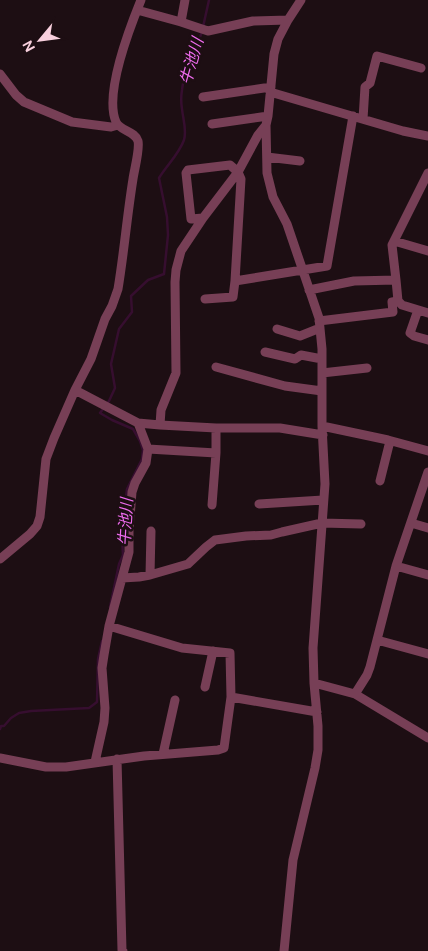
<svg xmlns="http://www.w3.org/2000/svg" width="428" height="951" font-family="'DM Sans','Noto Sans JP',sans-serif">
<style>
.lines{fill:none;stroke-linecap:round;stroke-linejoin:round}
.stream{stroke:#360e2f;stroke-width:2.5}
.minor{stroke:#773f56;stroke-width:9}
.labels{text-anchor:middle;stroke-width:5;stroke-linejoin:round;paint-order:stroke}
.water-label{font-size:16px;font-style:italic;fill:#ed6bec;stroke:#1d0e13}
</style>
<rect width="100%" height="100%" fill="#1d0e13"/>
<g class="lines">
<!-- stream -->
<path class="stream" d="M203,27L209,0
M110,607L119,564L123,555L122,538L124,513L127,489L142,459L143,450L140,441L133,429L112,420L100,413L109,401L115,388L111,364L119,329L132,312L131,296L148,280L164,274L168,235L167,217L159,178C167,165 179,154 184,140C187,130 183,119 182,109C181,103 181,96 182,90C184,71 195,50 202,32
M0,729L1,726H4L11,718L19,713L31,711L89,708L97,702L98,659L102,641"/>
<!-- minor -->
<path class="minor" d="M137,10L181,22L208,31L253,21L288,20
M181,22L185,0
M0,74L16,95L24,102L72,122L111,127L118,125
M270,92L403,131L428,136
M203,97L271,87
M363,119L365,87L370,83L377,56L421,68
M212,124L268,116
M267,157L300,161
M428,173L394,241L428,251
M203,218L191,219L186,173L188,170L230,165L238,172L241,179L235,281L327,266L353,116
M396,280L398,301L402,305L428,313
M309,290L354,281L396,280L392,245L394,241
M205,299L233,297L235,281
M418,310L410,333L414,336L428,340
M319,321L393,312L392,302L398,301
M277,329L300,336L320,328
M265,352L295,359L301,355L322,359
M216,367L285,386L322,391
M322,373L367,368
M75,390L138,423L160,425L216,428H280L323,435
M160,425L161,410L176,373L175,282L176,270L181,251L203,218L238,172L258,135L266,125
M322,426L388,440L428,451
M148,449L216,453
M380,481L390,441
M259,504L323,500
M212,505L216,453V428
M411,523L428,528
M0,559L30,534L37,526L40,517L46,459L54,438L75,390L91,359L105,319L112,306L118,289C124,253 127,216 133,179C134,171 140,149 138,141C135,131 120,131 116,122C104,94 130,27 141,0
M396,566L428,575
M150,575L151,531
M122,578L139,577L150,575L188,564L206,547L215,540L246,536L271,535L282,532L322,523L361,524
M377,640L428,654
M314,683L355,694L428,738
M205,687L213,651
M355,694L367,675L370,667L396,566L428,472
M231,697L317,712
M163,754L175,700
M0,758L46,767H66L144,756L218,750L224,748L231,697L230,653L182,648L109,626
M117,759L122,950L123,951
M95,762L104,722L105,708L102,668L104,655L109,626L129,552V530L132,492L135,483L146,463L148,449L138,423
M284,951L293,860L315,768L318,750V726L314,683L313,648L325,484L322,426V349L319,318L287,224L273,197L267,173L266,125L268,116L274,54L278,39L288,20L301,0"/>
</g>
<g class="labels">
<!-- water labels -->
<g class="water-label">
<text transform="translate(191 61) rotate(-74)" y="6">牛池川</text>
<text transform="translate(125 522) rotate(-87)" y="6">牛池川</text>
</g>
</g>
<!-- north arrow -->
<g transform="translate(40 40) rotate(241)" stroke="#1d0e13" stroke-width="4" paint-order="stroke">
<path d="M0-4L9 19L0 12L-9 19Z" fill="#f9d0de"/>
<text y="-8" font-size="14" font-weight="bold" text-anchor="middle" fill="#f9d0de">N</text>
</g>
</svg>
